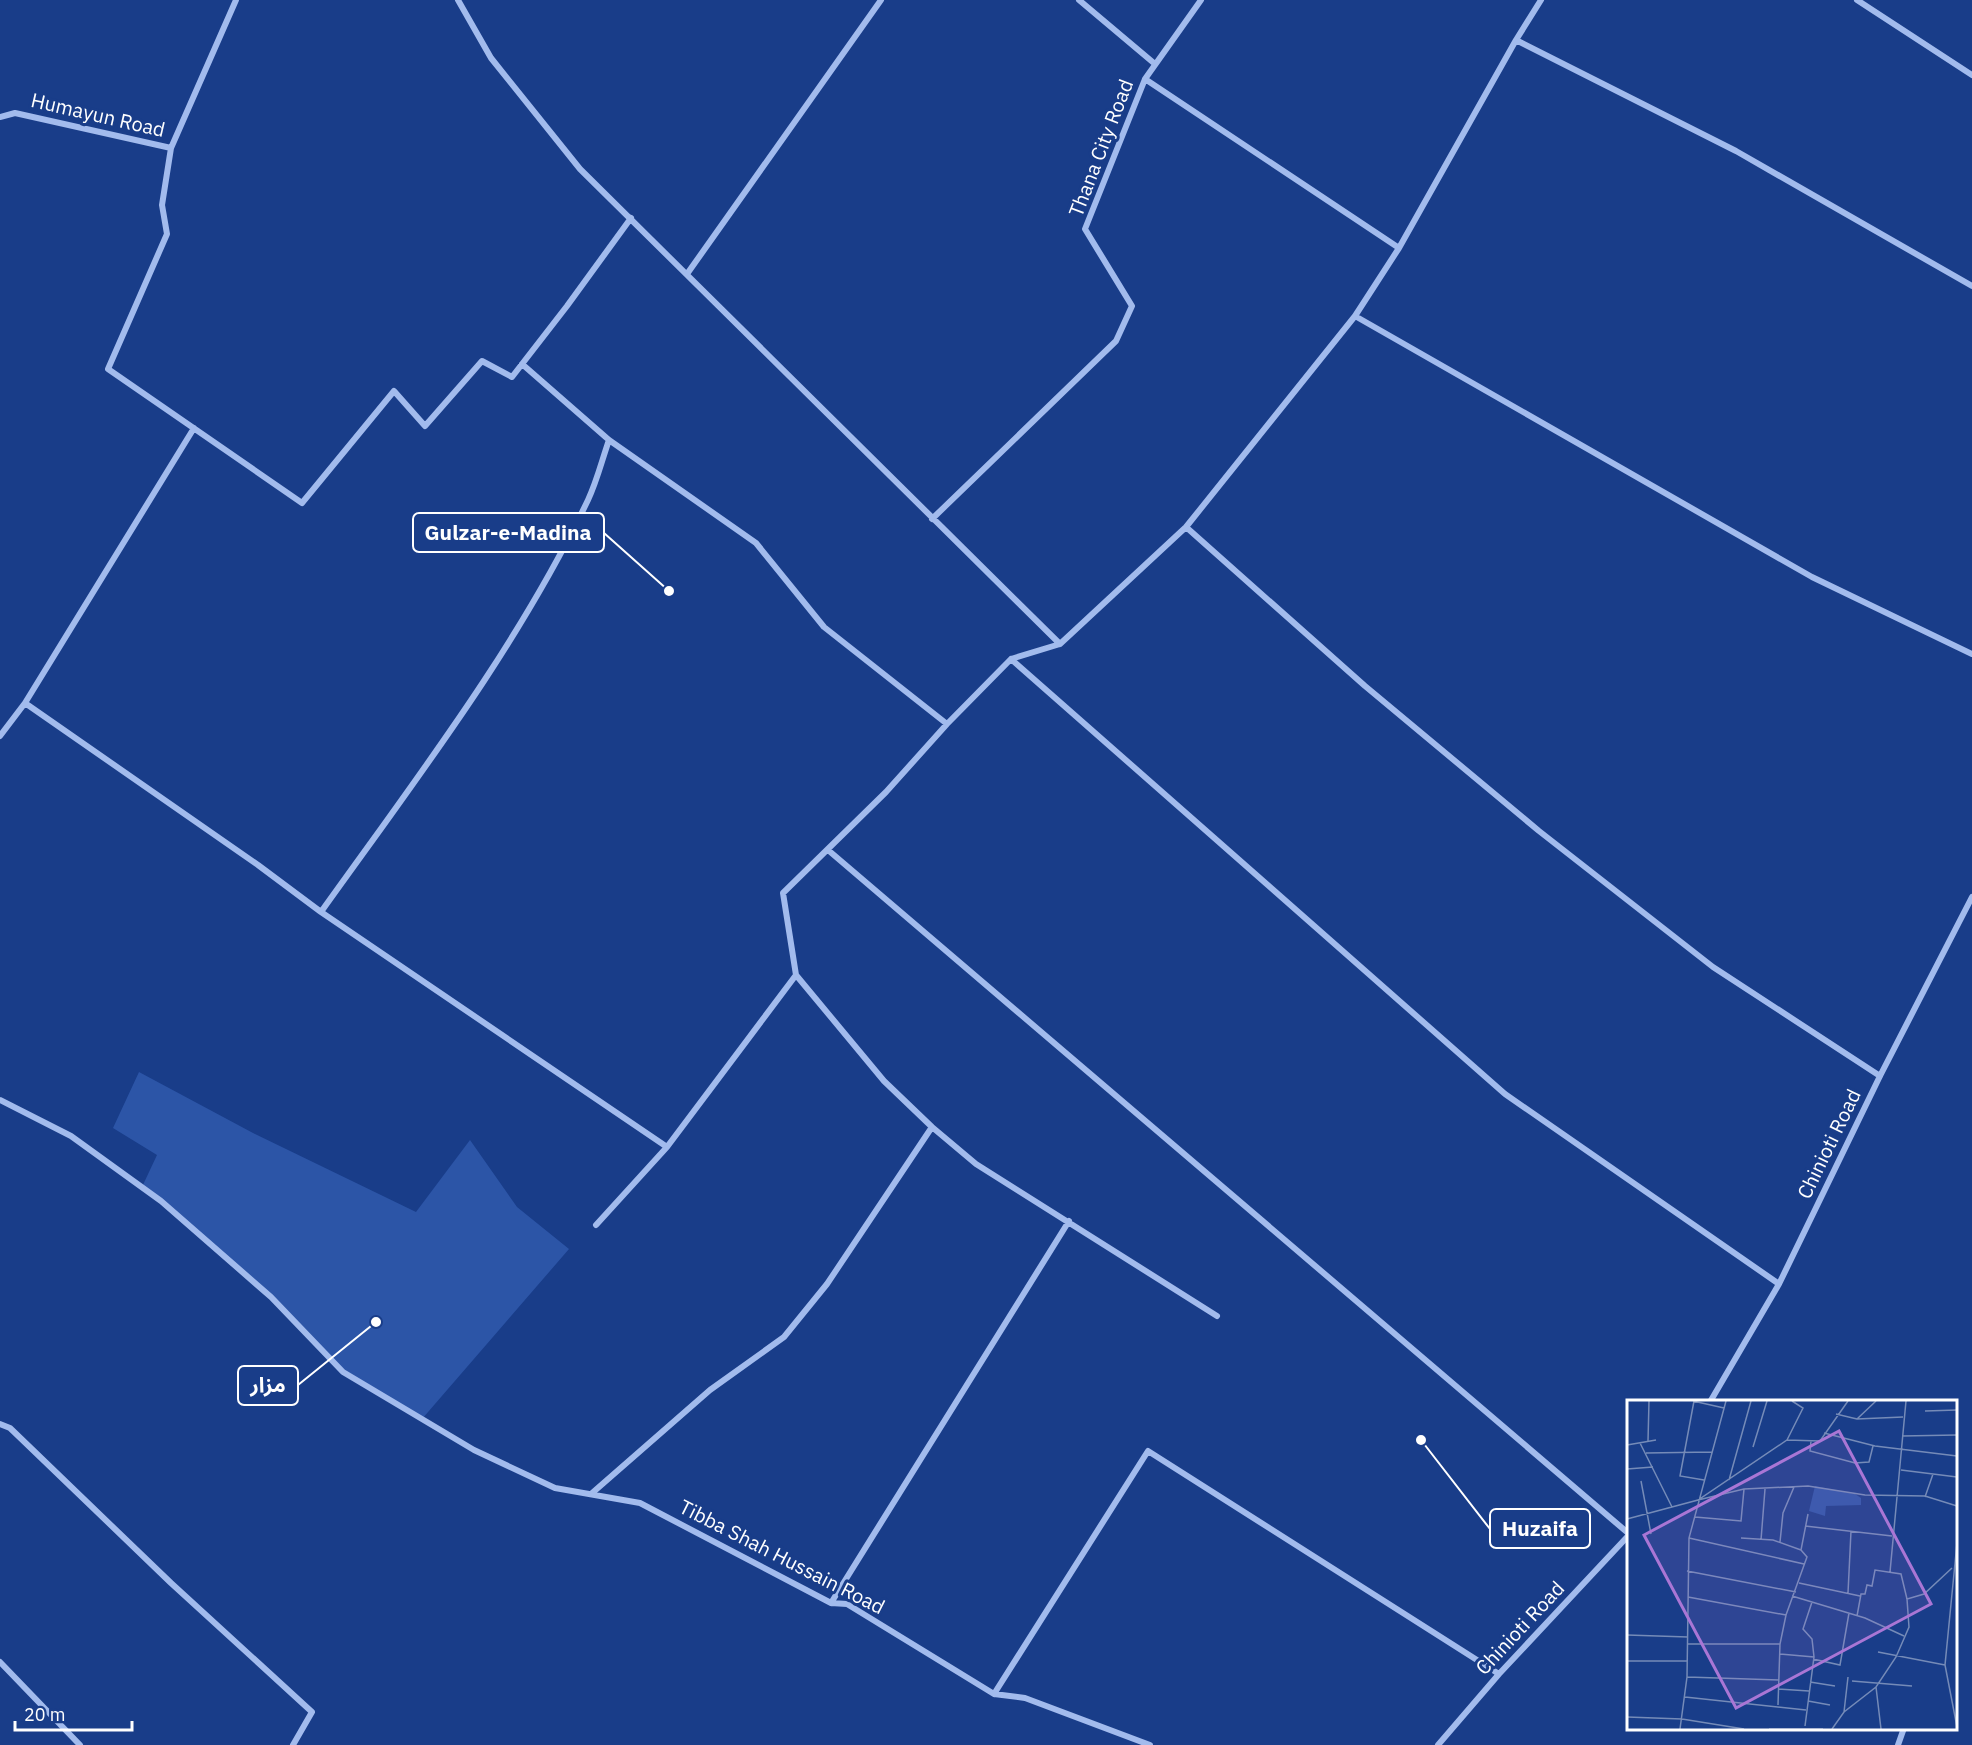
<svg xmlns="http://www.w3.org/2000/svg" width="1972" height="1745" font-family="'IBM Plex Sans','Noto Sans Arabic',sans-serif">
<style>
.green{fill:#2c55a7}
.lines{fill:none;stroke-linecap:round;stroke-linejoin:round}
.street{stroke:#a2bbed;stroke-width:6}
.labels{text-anchor:middle;stroke-width:6;stroke-linejoin:round;paint-order:stroke}
.street-label{font-size:20px;fill:#fff;stroke:#193d89}
.inset-road{fill:none;stroke:#758bb8;stroke-width:1.5}
.view{fill:#a976d5;fill-opacity:0.15;stroke:#a976d5;stroke-width:3}
.inset-edge{fill:none;stroke:#fff;stroke-width:3}
.leader{fill:none;stroke:#fff;stroke-width:2}
.callout-dot{fill:#fff;stroke:#193d89;stroke-width:2}
.callout{fill:#193d89;stroke:#fff;stroke-width:2}
.callout-label{font-size:21px;text-anchor:middle;font-weight:bold;fill:#fff}
</style>
<rect width="100%" height="100%" fill="#193d89"/>
<!-- green -->
<path class="green" d="M139,1072L253,1133L416,1212L470,1140L517,1207L569,1249L422,1419L343,1372L271,1297L142,1187L157,1155L113,1128Z"/>
<g class="lines">
<!-- street -->
<path class="street" d="M458,0L491,58L580,169L1060,644
M1079,0L1155,64
M1857,0L1972,75
M1516,40L1736,151L1972,286
M1145,79L1399,248
M0,117L15,113L171,148L236,0
M171,148L162,205L167,234L108,369L302,503L394,391L425,426L482,361L512,377L567,306L631,218
M687,274L881,0
M1355,316L1812,577L1972,654
M522,364L609,440L756,543L824,627L947,724
M932,519L1116,341L1132,306L1085,229L1145,79L1201,0
M1186,527L1365,686L1539,831L1713,967L1880,1076
M1011,659L1505,1094L1779,1284
M25,703L258,865L321,912L667,1147
M0,736L25,703L194,428
M828,850L1628,1533
M321,912C416,779 517,648 588,500C597,481 602,460 609,440
M796,975L884,1081L932,1127L976,1164L1217,1316
M0,1100L71,1136L161,1201L271,1297L343,1372L474,1450L555,1488L640,1503L831,1603L847,1604L994,1694L1025,1698L1150,1745
M596,1225L667,1147L796,975L783,893L886,792L947,724L1011,659L1060,644L1186,527L1355,316L1399,248L1516,40L1541,0
M1710,1402L1779,1284L1880,1076L1972,897
M0,1424L10,1428L171,1583L312,1712L293,1745
M591,1494L710,1390L784,1337L827,1284L932,1127
M831,1603L1069,1221
M0,1662L80,1745
M994,1694L1148,1451L1499,1674
M1438,1745L1499,1674L1628,1536
M1898,1745L1904,1728"/>
</g>
<g class="labels">
<!-- street labels -->
<g class="street-label">
<text transform="translate(98 115) rotate(13)" y="7">Humayun Road</text>
<text transform="translate(1101 148) rotate(-69)" y="7">Thana City Road</text>
<text transform="translate(1829 1144) rotate(-64)" y="7">Chinioti Road</text>
<text transform="translate(782 1557) rotate(27)" y="7">Tibba Shah Hussain Road</text>
<text transform="translate(1520 1628) rotate(-47)" y="7">Chinioti Road</text>
</g>
</g>
<!-- overview -->
<g transform="translate(1627 1400)">
<rect width="330" height="330" fill="#193d89"/>
<path d="M188,86L228,94L234,98V105L199,106L198,116L182,111Z" fill="#2c55a7"/>
<path class="inset-road" d="M66,1L97,8M67,1L53,76L77,80M298,11L330,10M209,14L230,19L276,17M230,19L249,1M197,33L248,46L330,56M275,36L330,35M160,40L176,8L165,1M21,41L22,1M184,41L183,51L228,63L242,62L246,46M13,43L45,107M0,45L29,40M126,47L140,1M19,53L85,52M0,69L26,67M274,70L330,77M102,80L124,1M14,81L24,134M298,97L306,74M71,100L117,89L181,86L238,95L298,96L330,106M68,117L114,121L117,89M0,119L71,100L160,40L193,41L221,1M178,126L265,136M62,138L177,164M114,138L146,140L174,150M134,140L138,89M153,142L156,113L167,87M330,143L318,265L330,327M60,171L169,192M263,172L279,1M172,183L233,196M221,193L224,131M165,196L238,218L277,236M61,197L159,215M230,216L234,194H238L240,185L245,186L248,170L274,174L280,199M0,235L61,237M61,244H153M251,252L318,265M153,254L187,257M186,259L213,265L222,213M0,261H60M60,277L152,280M225,281L285,286M183,282L208,286M249,287L254,329M151,289L182,291M58,297L179,310M181,301L203,305M151,305L153,244L159,215L180,157L174,150L181,114M217,312L221,277M0,317L55,319L117,329M178,326L187,257L185,239L176,229L185,202M53,329L60,277L62,138L99,1M142,329H196M205,329L217,312L249,287L269,257L282,227L280,199L297,194L325,168"/>
<path class="view" d="M212,31L304,204L109,308L17,135Z"/>
<rect width="330" height="330" class="inset-edge"/>
</g>
<!-- callouts -->
<path class="leader" d="M669 591L604 533M376 1322L298 1385M1421 1440L1490 1529"/>
<g class="callout-dot">
<circle cx="669" cy="591" r="6"/>
<circle cx="376" cy="1322" r="6"/>
<circle cx="1421" cy="1440" r="6"/>
</g>
<g class="callout">
<rect x="413" y="513" width="191" height="39" rx="6"/>
<rect x="238" y="1366" width="60" height="39" rx="6"/>
<rect x="1490" y="1509" width="100" height="39" rx="6"/>
</g>
<g class="callout-label">
<text x="508" y="540">Gulzar-e-Madina</text>
<text x="268" y="1392">مزار</text>
<text x="1540" y="1536">Huzaifa</text>
</g>
<!-- scale -->
<path d="M15 1721v9h117v-9" fill="none" stroke="#ffffff" stroke-width="3"/>
<text x="24" y="1721" font-size="18" fill="#ffffff" stroke="#193d89" stroke-width="4.5" paint-order="stroke">20 m</text>
</svg>
